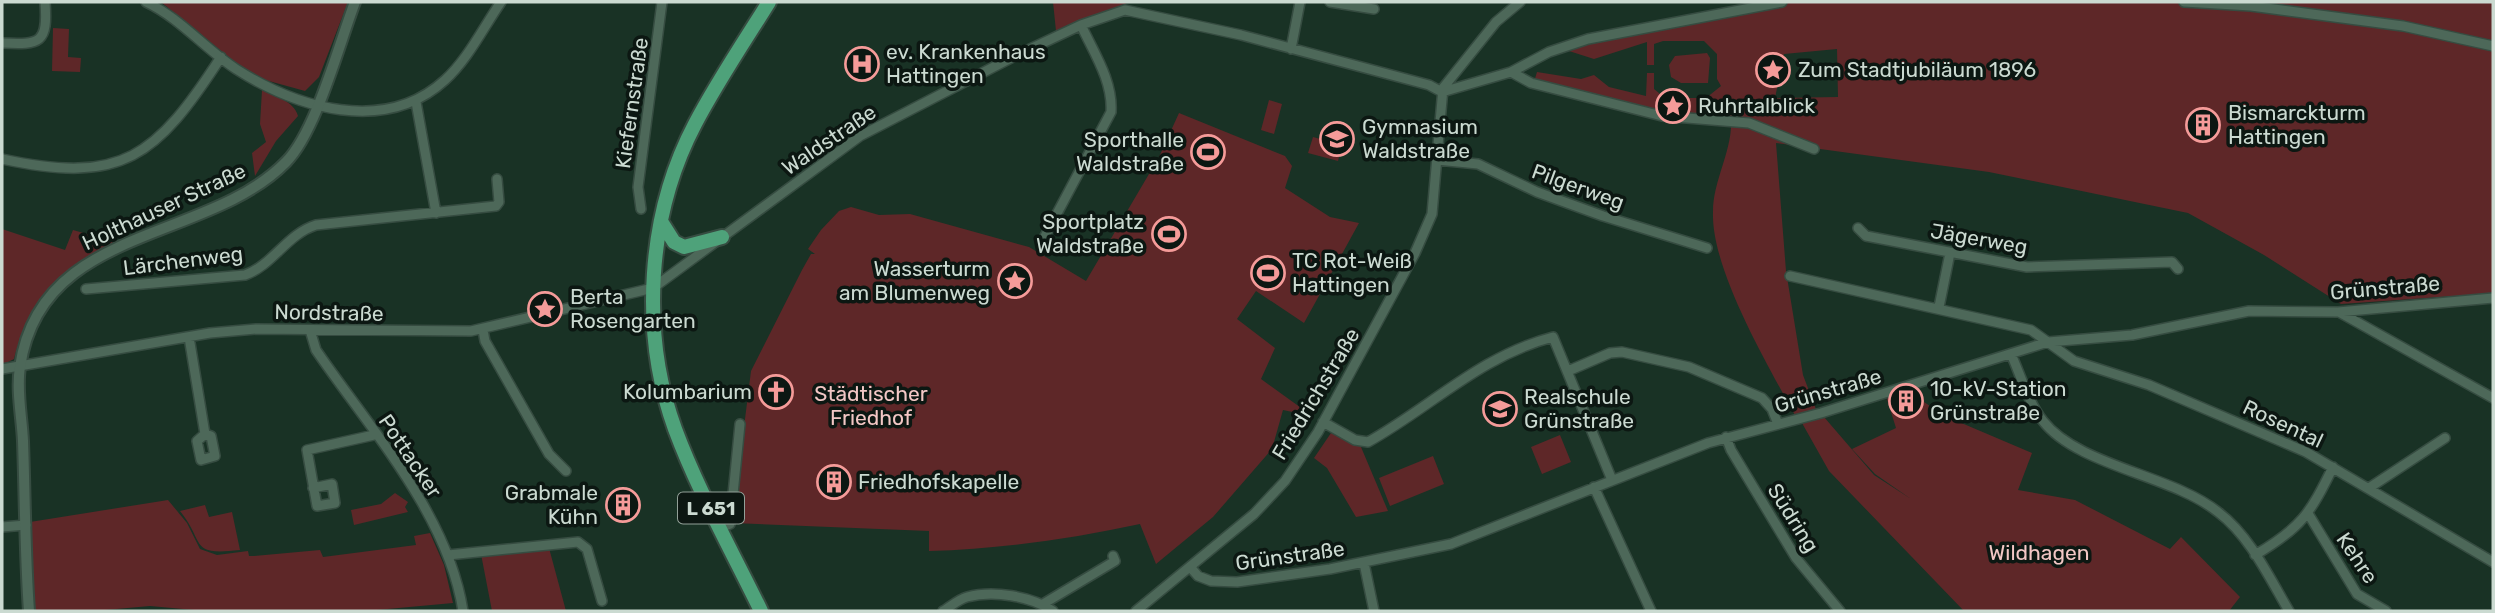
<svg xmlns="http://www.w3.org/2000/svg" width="2495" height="613" font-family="Rubik,sans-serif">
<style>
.green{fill:#5e2728;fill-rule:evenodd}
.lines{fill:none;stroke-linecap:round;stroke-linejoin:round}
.minor-casing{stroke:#364c41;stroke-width:12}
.tertiary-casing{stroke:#364c41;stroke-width:14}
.primary-casing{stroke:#364c41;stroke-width:18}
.minor{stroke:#4d6859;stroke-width:9}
.tertiary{stroke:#4d6859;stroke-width:10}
.primary{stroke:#4ea27a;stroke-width:14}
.labels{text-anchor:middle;stroke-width:7;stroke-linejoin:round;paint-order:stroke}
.shield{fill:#0c1712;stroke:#92a098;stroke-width:2}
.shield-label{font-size:19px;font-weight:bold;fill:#cbdad1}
.poi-label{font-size:21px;fill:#cbdad1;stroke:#0c1712;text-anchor:start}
.street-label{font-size:21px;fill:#cbdad1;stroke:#0c1712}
.park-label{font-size:21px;fill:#f3c7c5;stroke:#0c1712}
</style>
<rect width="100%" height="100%" fill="#193225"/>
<!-- green -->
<path class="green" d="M161,2H348L319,77L305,91L258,78L242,68Z
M1053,2H1129L1056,31Z
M1781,2H2493V301L2483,294L2341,304L2264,255L2188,213L1989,172L1776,143L1786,271L1803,375L1817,412L1797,419C1769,367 1711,270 1713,212C1713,179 1733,151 1731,118L1667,115L1534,82L1537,72L1581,79L1594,75L1609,87L1646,96L1647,73H1654V89L1665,98H1706L1721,86L1717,79V54L1704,41H1663L1654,44V65H1647V42L1594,59L1569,51L1590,43L1738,16ZM1837,49L1838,97L1775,98L1784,54Z
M53,28L69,29L68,57L81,58L80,72L52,71Z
M1707,53L1710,58L1708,83H1681L1671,77L1669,65L1675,56Z
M262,90C275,96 294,101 298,116L276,141L255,176L252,153L266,142L260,124Z
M1269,100L1282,104L1274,134L1261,130Z
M1179,113L1285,156L1292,166L1285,188L1330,217L1359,223L1304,323L1256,291L1237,319L1275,348L1261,379L1304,410L1302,414L1283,410L1272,449L1213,517L1156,564L1140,524C1070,539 1000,549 929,551V531L732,523L751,371L802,270L811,254H815L808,249L821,230L839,211L851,207L879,215L910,214L1029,247L1086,281L1159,157Z
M1313,137L1342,145L1338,161L1308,153Z
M2,229L65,250L73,230L115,242C61,267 29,300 14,359L2,365Z
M1906,390L1945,416L2032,453L2018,490L2075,500L2170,549L2181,537L2240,597L2229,611H1964L1829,471L1802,423L1824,417L1874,475L1911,499L1875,474L1852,449L1896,428L1886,396Z
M1331,433L1361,447L1388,511L1356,517L1327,468L1314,458Z
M1560,435L1571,462L1542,474L1531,447Z
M1433,456L1444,484L1390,506L1379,478Z
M395,493L408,502L405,507L408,512L354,525L351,510L381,504Z
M168,500L187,523L200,549L217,555L248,551L249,556H254L320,550L323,557L416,545L414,536L430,533L444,565L453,603L366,611H205L150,606L94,611H35L30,522Z
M205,505L209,517L232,512L240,550C188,556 206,543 180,511Z
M549,548L566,611H492L481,554Z"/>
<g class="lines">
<!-- minor casing -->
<g class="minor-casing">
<path id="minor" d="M146,2C180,18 204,48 236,69C297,108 385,135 445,80C468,59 483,28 501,2
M1330,2L1374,9
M2184,2L2251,6L2403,26L2493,46
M2,43C41,45 48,43 45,2
M1291,49L1300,2
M1511,72L1531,83L1662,116L1749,123L1814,149
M1442,92L1511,72L1549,52L1588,39L1782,2
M416,102L436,213
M2,159C123,185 156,157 221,57
M1437,160L1478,164L1537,192L1603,216L1707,248
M641,209L638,187L662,2
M1858,228L1866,236L2027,267L2172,262L2178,269
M1044,238L1111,112C1113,81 1094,53 1081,25
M1790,276L2031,330L2074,361L2149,385L2306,452L2493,562
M86,289L245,275C273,265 287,234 316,225L496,206L499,202L497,179
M1939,307L1950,253
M2339,312L2493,398
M310,330L316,350C370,429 448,514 463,611
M483,330L485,341L549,454L566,471
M189,337L205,434L211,436L215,456L201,460L197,441L205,434
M2011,354C2021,376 2028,402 2043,421C2078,466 2172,475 2218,512C2250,536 2269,577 2289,611
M2,369L210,333L256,329L471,331L653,288L860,136L1013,57L1081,25L1125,10L1241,35L1429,85L1442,92
M1568,371L1610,353L1622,352L1689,367L1762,398L1772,409L1778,424
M1323,422L1355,440L1368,442C1431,407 1480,356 1553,337L1612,480
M1726,437L1731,450L1796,558L1840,611
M1594,487L1651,611
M313,488L332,484L335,503L317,506L307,450L374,435
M2369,488L2445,438
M2309,515L2357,594L2386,611
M2,527L26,525
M720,528L730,524L740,424
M448,555L578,542L587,549L602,601
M2255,555C2301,528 2310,514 2333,467
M1364,563L1374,611
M1191,568L1198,576L1211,581L1237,582L1330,569L1451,544L1708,443L1821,413L2048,342L2132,335L2249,311L2338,312L2493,298
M1043,604L1115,561L1113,556
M943,611C950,607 959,599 967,597C993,590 1031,596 1053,611
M1136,611L1254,514L1285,481L1318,432L1415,253L1432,214L1443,88L1496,22L1520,2"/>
</g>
<!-- tertiary casing -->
<g class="tertiary-casing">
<path id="tertiary" d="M29,611C25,555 25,498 23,441C22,418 16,390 20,367C40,225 207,243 286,162C316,132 339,44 355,2"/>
</g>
<!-- primary casing -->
<g class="primary-casing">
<path id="primary" d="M662,223L674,242L684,247L722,237
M761,611C732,551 698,491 675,429C640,333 647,215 695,124C717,82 744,42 769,2"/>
</g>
<!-- minor -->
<use href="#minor" class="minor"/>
<!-- tertiary -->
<use href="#tertiary" class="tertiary"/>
<!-- primary -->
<use href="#primary" class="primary"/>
</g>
<!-- icons -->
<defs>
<g id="hospital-ring" transform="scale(1.75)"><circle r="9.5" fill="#0c1712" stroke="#f59b99" stroke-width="1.5"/><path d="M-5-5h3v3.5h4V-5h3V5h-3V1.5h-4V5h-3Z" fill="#f59b99"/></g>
<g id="sight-ring" transform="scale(1.75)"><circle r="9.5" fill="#0c1712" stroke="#f59b99" stroke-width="1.5"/><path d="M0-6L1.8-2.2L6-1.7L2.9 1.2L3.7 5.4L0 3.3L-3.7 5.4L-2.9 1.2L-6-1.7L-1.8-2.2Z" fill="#f59b99"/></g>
<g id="building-ring" transform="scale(1.75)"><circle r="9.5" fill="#0c1712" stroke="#f59b99" stroke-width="1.5"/><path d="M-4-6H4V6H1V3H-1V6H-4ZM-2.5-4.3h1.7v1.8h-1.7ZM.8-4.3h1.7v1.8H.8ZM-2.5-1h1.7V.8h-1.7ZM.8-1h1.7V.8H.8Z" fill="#f59b99"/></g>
<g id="school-ring" transform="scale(1.75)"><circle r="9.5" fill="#0c1712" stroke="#f59b99" stroke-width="1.5"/><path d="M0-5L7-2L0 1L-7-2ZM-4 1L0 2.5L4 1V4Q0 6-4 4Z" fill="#f59b99"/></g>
<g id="stadium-ring" transform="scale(1.75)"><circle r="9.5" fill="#0c1712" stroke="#f59b99" stroke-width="1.5"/><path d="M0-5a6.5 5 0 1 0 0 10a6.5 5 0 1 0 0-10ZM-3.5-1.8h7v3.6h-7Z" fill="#f59b99"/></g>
<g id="church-ring" transform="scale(1.75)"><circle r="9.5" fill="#0c1712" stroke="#f59b99" stroke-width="1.5"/><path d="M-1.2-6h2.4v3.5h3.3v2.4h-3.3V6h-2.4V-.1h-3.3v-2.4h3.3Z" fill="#f59b99"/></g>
</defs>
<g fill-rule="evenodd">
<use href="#hospital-ring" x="862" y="64"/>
<use href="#sight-ring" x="1773" y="70"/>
<use href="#sight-ring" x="1673" y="106"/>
<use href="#building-ring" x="2203" y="125"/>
<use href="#school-ring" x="1337" y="139"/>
<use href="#stadium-ring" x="1208" y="152"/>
<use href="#stadium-ring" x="1169" y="234"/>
<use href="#stadium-ring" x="1268" y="273"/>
<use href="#sight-ring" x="1015" y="281"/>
<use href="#sight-ring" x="545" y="309"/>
<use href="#church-ring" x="776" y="392"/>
<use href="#building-ring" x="1906" y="401"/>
<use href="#school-ring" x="1500" y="409"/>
<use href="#building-ring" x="834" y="482"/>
<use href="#building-ring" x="623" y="505"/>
</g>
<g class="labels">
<!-- shield labels -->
<rect class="shield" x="678" y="492.5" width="66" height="31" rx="5"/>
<g class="shield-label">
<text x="711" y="515">L 651</text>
</g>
<!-- poi labels -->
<g class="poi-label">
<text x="886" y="59">ev. Krankenhaus<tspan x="886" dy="24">Hattingen</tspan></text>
<text x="1798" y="77">Zum Stadtjubiläum 1896</text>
<text x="1698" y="113">Ruhrtalblick</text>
<text x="2228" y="120">Bismarckturm<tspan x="2228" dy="24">Hattingen</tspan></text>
<text x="1362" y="134">Gymnasium<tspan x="1362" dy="24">Waldstraße</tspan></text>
<text x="1184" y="147" text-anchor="end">Sporthalle<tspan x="1184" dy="24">Waldstraße</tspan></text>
<text x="1144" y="229" text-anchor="end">Sportplatz<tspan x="1144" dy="24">Waldstraße</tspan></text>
<text x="1292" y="268">TC Rot-Weiß<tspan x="1292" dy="24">Hattingen</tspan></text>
<text x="990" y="276" text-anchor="end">Wasserturm<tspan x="990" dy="24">am Blumenweg</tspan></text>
<text x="570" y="304">Berta<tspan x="570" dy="24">Rosengarten</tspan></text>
<text x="1930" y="396">10-kV-Station<tspan x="1930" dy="24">Grünstraße</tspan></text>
<text x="752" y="399" text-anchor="end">Kolumbarium</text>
<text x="1524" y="404">Realschule<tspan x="1524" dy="24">Grünstraße</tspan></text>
<text x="858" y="489">Friedhofskapelle</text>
<text x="598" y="500" text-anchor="end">Grabmale<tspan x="598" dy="24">Kühn</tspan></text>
</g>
<!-- street labels -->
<g class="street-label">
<text transform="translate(632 103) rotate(-82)" y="7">Kiefernstraße</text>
<text transform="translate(829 140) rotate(-34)" y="7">Waldstraße</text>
<text transform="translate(1578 187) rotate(20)" y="7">Pilgerweg</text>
<text transform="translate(164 207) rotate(-25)" y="7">Holthauser Straße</text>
<text transform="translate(1979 239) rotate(10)" y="7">Jägerweg</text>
<text transform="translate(183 261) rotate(-7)" y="7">Lärchenweg</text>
<text transform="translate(2385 288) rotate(-5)" y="7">Grünstraße</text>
<text transform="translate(329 313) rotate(1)" y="7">Nordstraße</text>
<text transform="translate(1828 391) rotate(-16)" y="7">Grünstraße</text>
<text transform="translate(1316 394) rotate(-59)" y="7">Friedrichstraße</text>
<text transform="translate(2283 424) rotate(25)" y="7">Rosental</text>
<text transform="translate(410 456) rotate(56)" y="7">Pottacker</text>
<text transform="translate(1793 518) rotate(58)" y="7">Südring</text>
<text transform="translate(1290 556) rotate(-8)" y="7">Grünstraße</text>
<text transform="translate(2357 558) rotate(56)" y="7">Kehre</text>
</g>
<!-- park labels -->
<g class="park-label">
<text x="871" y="401">Städtischer<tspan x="871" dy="24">Friedhof</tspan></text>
<text x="2039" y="560">Wildhagen</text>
</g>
</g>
<!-- border -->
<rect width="2495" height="613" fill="none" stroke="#cbdad1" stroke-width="7"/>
</svg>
